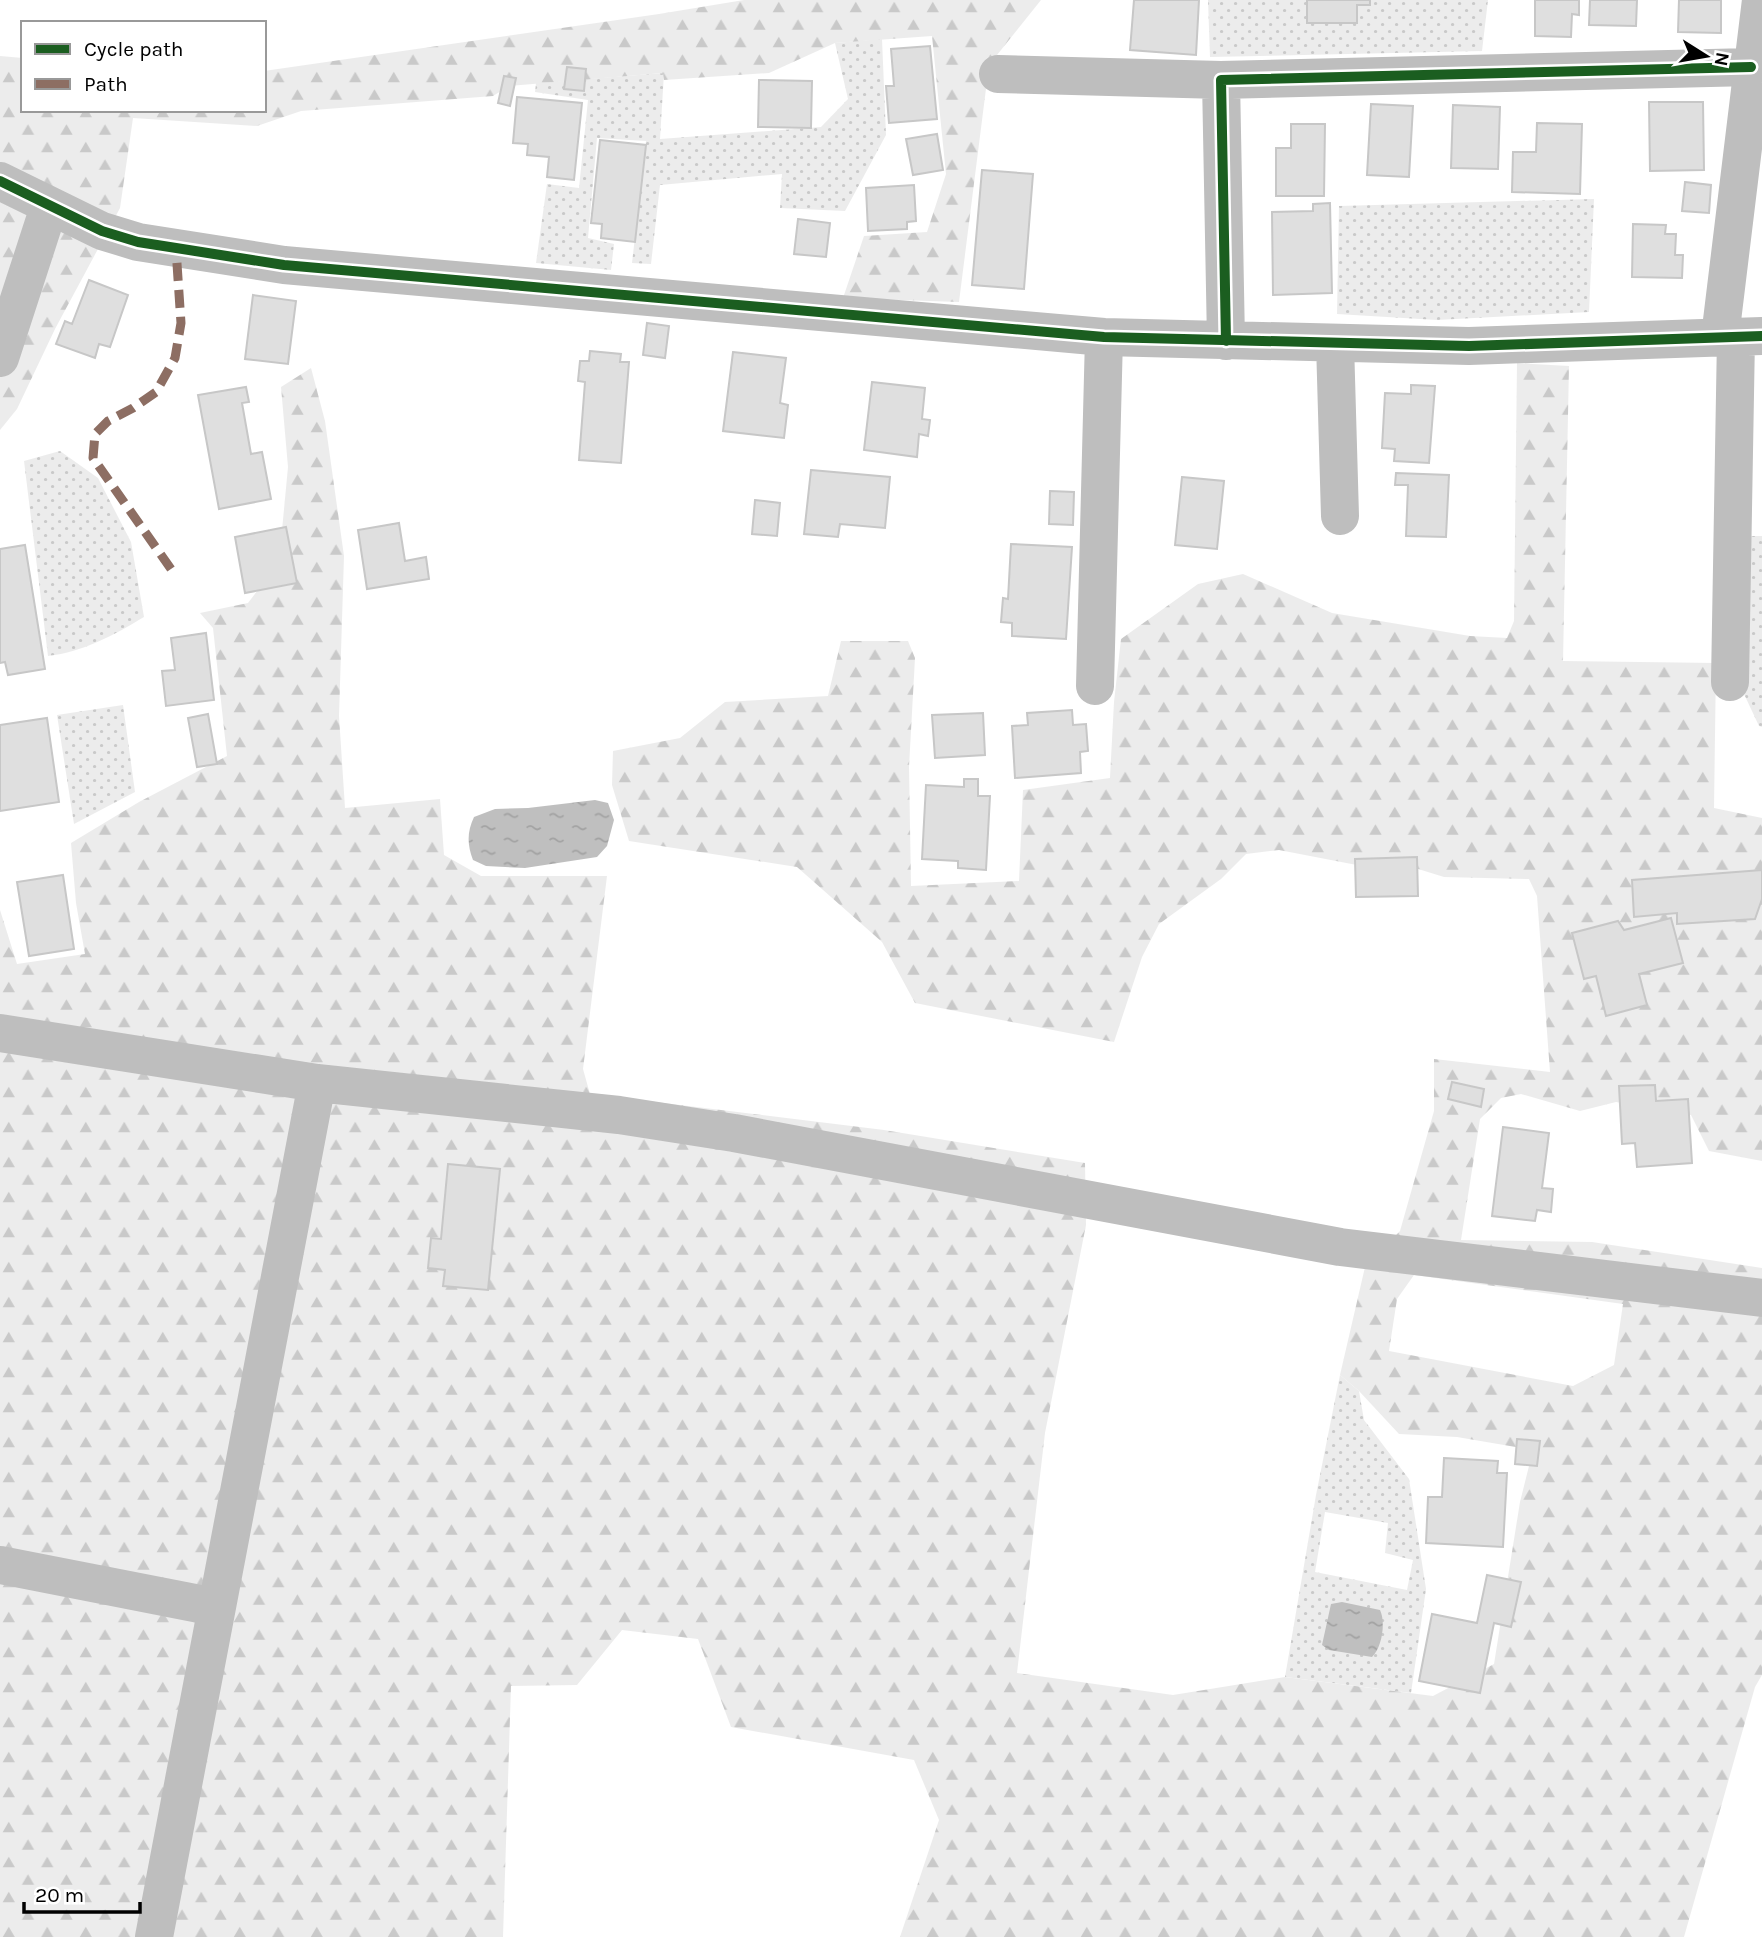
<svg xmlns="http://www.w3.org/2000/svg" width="1762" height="1937" font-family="Karla,sans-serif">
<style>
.grass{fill:url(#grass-dots);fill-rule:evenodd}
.forest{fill:url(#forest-firs);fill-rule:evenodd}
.water{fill:url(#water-ripples)}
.building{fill:#dfdfdf;stroke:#c7c7c7;stroke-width:2}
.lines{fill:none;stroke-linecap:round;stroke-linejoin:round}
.minor{stroke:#bebebe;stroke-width:38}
.quiet{stroke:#8d6e63;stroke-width:9;stroke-dasharray:18 9;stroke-linecap:butt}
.cycleway-casing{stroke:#fff;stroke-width:15}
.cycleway{stroke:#1b5e20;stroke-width:10}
</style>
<defs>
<pattern id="grass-dots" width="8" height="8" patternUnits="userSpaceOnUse" patternTransform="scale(1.75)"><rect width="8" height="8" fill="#ececec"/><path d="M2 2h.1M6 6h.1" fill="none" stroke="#c9c9c9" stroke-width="1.8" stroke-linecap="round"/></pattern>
<pattern id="forest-firs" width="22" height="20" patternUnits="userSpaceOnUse" patternTransform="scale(1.75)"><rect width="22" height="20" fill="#ececec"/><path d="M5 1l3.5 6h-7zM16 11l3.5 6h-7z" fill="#c9c9c9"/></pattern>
<pattern id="water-ripples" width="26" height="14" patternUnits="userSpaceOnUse" patternTransform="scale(1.75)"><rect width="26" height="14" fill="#bfbfbf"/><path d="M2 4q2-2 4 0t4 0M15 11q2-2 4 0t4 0" fill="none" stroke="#a2a2a2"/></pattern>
</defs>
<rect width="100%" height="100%" fill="#fff"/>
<!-- grass -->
<path class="grass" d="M1208,0H1488L1482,51L1210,57Z
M882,39L886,135L845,211L780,208L782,174L660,185L651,264L632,263L646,141L597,138L588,238L614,244L611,270L536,263L547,184L579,188L588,100L535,92L536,83L664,73L660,139L821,127L848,99L835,43Z
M1594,199L1589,312L1437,320L1337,314L1339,206Z
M60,451L98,478L131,542L144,617C114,635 83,652 48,656L24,461Z
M1748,536H1762V727L1759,726L1744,694Z
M123,705L135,792L74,824L57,715Z
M1340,1375L1359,1391L1364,1420L1409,1479L1426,1589L1411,1693L1285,1677L1316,1495ZM1325,1512L1388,1523L1385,1553L1413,1560L1407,1590L1315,1572Z"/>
<!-- forest -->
<path class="forest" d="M744,0H1041L989,65L959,302L843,298L864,236L927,232L946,174L932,36L835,43L769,73L664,80L663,73L509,86L493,96L301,111L257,126L133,118L120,208L55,329L17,409L0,430V56L23,58V110H264V71L659,14Z
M1517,363L1569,366L1563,661L1716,663L1714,808L1762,818V1161L1709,1151L1691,1115L1616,1102L1580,1111L1521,1094L1501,1098L1480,1119L1461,1240L1592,1242L1762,1268V1675L1755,1687L1684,1937H900L939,1820L914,1760L731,1727L698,1639L622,1630L577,1685L511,1686L503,1937H0V910L17,964L85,954L76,903L71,843L139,802L227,756L213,628L200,613L248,603L279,562L288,467L281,387L311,368L325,421L344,556L339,716L345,808L440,799L444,855L481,876H607L583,1069L590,1094L884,1130L1085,1163L1086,1225L1045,1433L1017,1673L1173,1695L1285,1677L1433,1696L1494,1664L1520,1502L1533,1450L1457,1437L1399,1434L1359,1391L1340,1375L1365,1267L1400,1231L1434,1111V1059L1550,1072L1537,896L1529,879L1444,877L1415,868L1362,866L1279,850L1246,854L1221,879L1159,924L1142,957L1114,1042L915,1003L882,942L797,867L629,841L612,785L613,751L680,738L725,702L828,696L841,641H908L915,658L909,767L911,886L1019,881L1023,790L1110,778L1114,702L1121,639L1198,584L1243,574L1332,613L1470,636L1507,638L1514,621ZM1414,1275L1623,1304L1614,1365L1573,1386L1389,1351L1397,1299Z"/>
<!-- water -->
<path class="water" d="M595,800L608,803L614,820L607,846L597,857L525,868L486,866L473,860C467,844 467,832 474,817L495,809L528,808Z
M1342,1602L1380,1610C1386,1622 1382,1648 1372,1657L1329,1650L1322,1645L1331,1604Z"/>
<!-- building -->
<path class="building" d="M1134,0H1199L1196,55L1130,50Z
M1307,0H1370V5H1357V23H1307Z
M1535,0H1579V15L1572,14L1571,37L1535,36Z
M1590,0H1637L1636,26L1589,25Z
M1679,0H1721V33L1678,32Z
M930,46L937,119L889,123L886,86H894L891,49Z
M567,67L586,69L584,91L564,89Z
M504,76L516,78L510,106L498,103Z
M759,80L812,81L811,128L758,127Z
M517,97L582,103L574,180L547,177L549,157L527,155L528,144L513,143Z
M1649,102H1703L1704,170L1650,171Z
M1371,104L1413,106L1409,177L1367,175Z
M1453,105L1500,107L1498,169L1451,168Z
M1537,123L1582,124L1580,194L1512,192L1513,152H1536Z
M1291,124H1325L1324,196H1276V148H1291Z
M937,134L943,170L913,175L906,139Z
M600,140L646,145L635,242L601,238L602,224L591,223Z
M982,170L1033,174L1024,289L972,285Z
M1685,182L1711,185L1709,213L1682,211Z
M914,185L916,221L907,222V229L868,231L866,188Z
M1330,203L1332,293L1273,295L1272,212L1313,211V204Z
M798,219L830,223L826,257L794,254Z
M1633,224L1666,225L1665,234H1676L1675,255H1683L1682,278L1632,277Z
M89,280L128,295L110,347L99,344L95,358L56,344L65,321L72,324Z
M253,295L296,301L288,364L245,359Z
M647,323L669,326L665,358L643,355Z
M590,351L621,354L620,362H629L621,463L579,460L585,382L578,381L580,361H589Z
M733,352L786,358L780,403L788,405L784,438L723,431Z
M872,382L925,388L922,419L930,420L928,436L919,434L917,457L864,450Z
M1411,385L1435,386L1429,463L1394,461L1395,449L1382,448L1385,393L1411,394Z
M246,387L249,402L242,403L251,454L262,452L271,499L219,509L198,395Z
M811,470L890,477L885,528L840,524L838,537L804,534Z
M1396,473L1449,475L1446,537L1406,536L1408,485H1395Z
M1182,477L1224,481L1217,549L1175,545Z
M1050,491L1074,492L1073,525L1049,524Z
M755,500L780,503L777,536L752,534Z
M399,523L405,561L426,557L429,579L367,589L358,530Z
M286,527L297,583L245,593L235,537Z
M1011,544L1072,547L1066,639L1012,636V623L1001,622L1003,598L1008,599Z
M25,545L45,669L8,675L5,662L0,663V549Z
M206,633L214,700L166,706L162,671L175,670L171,638Z
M1072,710L1073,725L1086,724L1088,751L1080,752L1081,773L1015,778L1012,726L1028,725L1027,713Z
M983,713L985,755L935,758L932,715Z
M208,714L217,764L197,767L188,718Z
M47,718L59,802L0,811V725Z
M964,779H978V796H990L986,870L958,868V861L922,859L926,785L964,787Z
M1417,857L1418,896L1356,897L1355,859Z
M1762,870V899L1755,919L1677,924V913L1634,917L1632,880Z
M63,875L74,949L29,956L17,882Z
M1671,918L1683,963L1639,974L1647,1005L1606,1016L1596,976L1584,979L1572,933L1618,921L1624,930Z
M1452,1082L1484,1089L1481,1107L1448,1099Z
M1655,1085L1656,1101L1688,1099L1692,1163L1637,1167L1635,1143L1622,1144L1619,1086Z
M1503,1127L1549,1133L1542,1188L1553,1189L1551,1212L1537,1210L1535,1221L1492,1216Z
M448,1164L500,1169L488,1290L443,1286L445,1270L428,1268L431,1238L441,1239Z
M1517,1439L1540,1441L1537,1466L1515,1464Z
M1444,1458L1498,1461L1497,1473H1507L1503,1547L1426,1543L1428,1497H1442Z
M1487,1575L1521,1582L1511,1627L1494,1623L1480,1693L1419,1681L1432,1614L1477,1623Z"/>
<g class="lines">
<!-- minor -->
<path class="minor" d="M998,74L1221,80
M0,181L102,231L138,242L284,265L1104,337L1469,346L1762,336
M1720,337L1761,0
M1226,341L1221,80L1751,67
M1335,343L1340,516
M0,358L49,207
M1730,682L1736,337
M1095,686L1104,337
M0,1033L317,1083L619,1115L734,1133L1340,1247L1762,1298
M0,1565L215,1607
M154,1937L317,1083"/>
<!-- quiet -->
<path class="quiet" d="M171,569L93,458L95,434L108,421L133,408L156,392L175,358L181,323L176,249"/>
<!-- cycleway casing -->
<g class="cycleway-casing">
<path id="cycleway" d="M0,181L102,231L138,242L284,265L1104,337L1469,346L1762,336
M1226,341L1221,80L1751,67"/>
</g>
<!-- cycleway -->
<use href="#cycleway" class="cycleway"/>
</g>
<!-- legend -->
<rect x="21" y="21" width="245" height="91" fill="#ffffff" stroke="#999999" stroke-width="2"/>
<rect x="35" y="44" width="35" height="10" fill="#1b5e20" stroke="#999999" stroke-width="2"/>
<text x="84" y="56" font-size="21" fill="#000000">Cycle path</text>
<rect x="35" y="79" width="35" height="10" fill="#8d6e63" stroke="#999999" stroke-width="2"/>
<text x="84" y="91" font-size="21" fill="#000000">Path</text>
<!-- north arrow -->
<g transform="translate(1706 56) rotate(101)" stroke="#ffffff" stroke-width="5" paint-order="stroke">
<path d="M0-5L12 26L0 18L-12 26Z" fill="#000000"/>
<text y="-10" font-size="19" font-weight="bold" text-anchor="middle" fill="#000000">N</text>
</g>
<!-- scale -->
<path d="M24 1902v10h116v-10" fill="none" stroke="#000000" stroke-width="3.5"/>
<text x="35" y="1902" font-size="21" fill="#000000" stroke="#ffffff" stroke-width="5" paint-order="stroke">20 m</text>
</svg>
